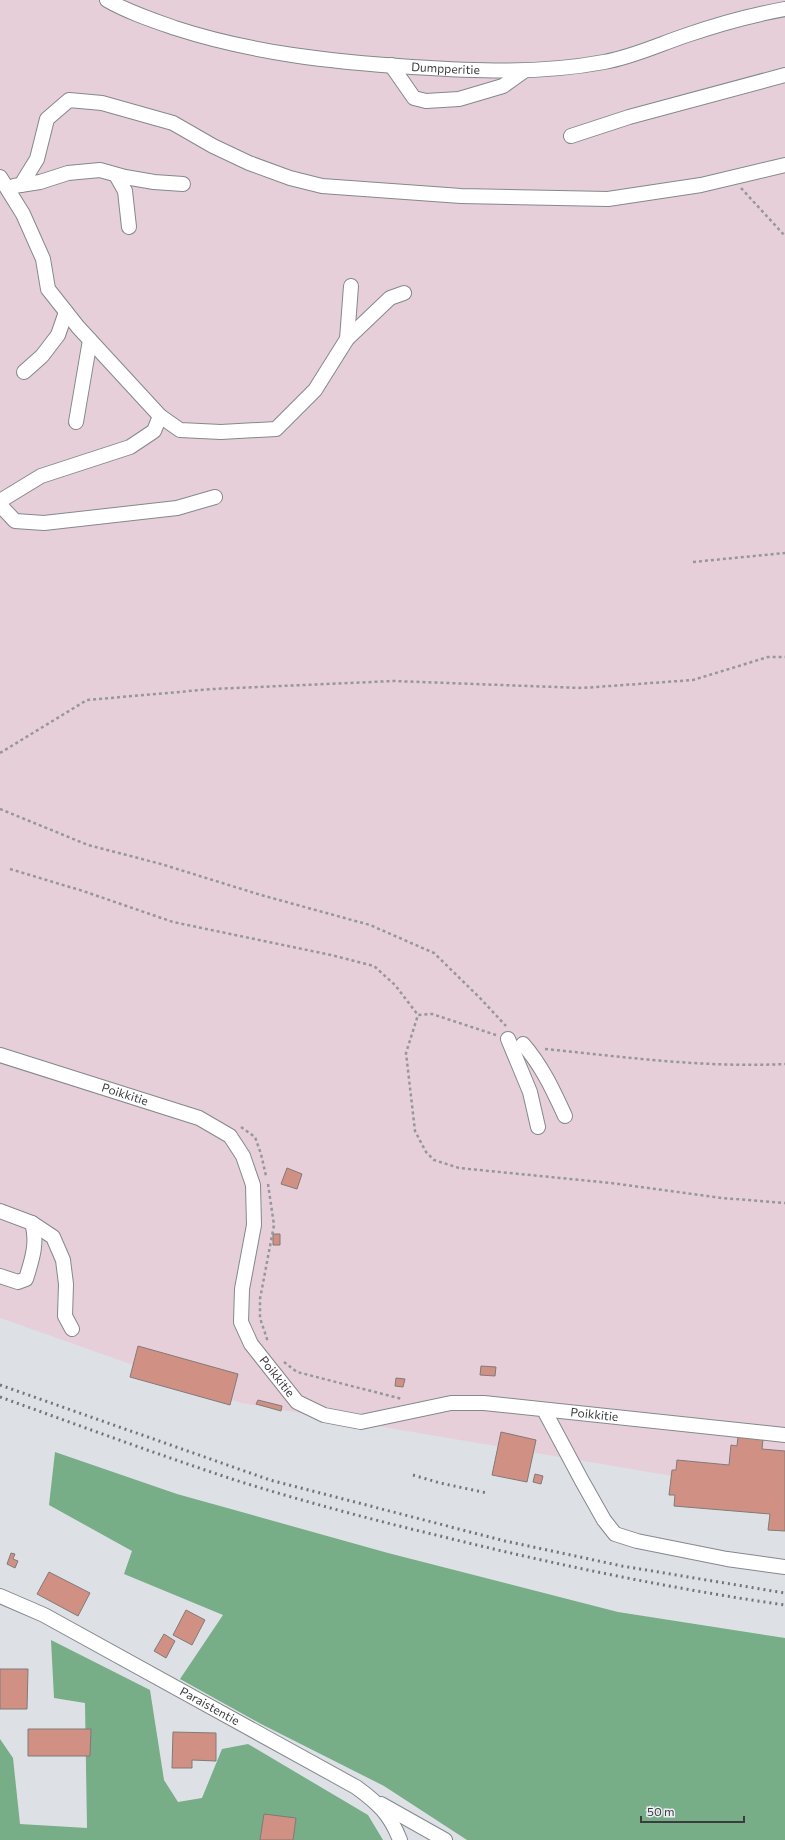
<svg xmlns="http://www.w3.org/2000/svg" width="785" height="1840" font-family="Commissioner,sans-serif">
<style>
.industrial{fill:#e7cfda}
.forest{fill:#77ad87}
.building{fill:#d09184;stroke:#807a78}
.lines{fill:none;stroke-linecap:round;stroke-linejoin:round}
.minor-casing{stroke:#84888d;stroke-width:16}
.path{stroke:#95979b;stroke-width:2.5;stroke-dasharray:3 3;stroke-linecap:butt}
.minor{stroke:#fff;stroke-width:14}
.rail{stroke:#737578;stroke-width:3;stroke-dasharray:2 4;stroke-linecap:butt}
.labels{text-anchor:middle;stroke-width:3.5;stroke-linejoin:round;paint-order:stroke}
.street-label{font-size:12px;fill:#3b3c3e;stroke:#eaeef3}
</style>
<rect width="100%" height="100%" fill="#dde1e6"/>
<!-- industrial -->
<path class="industrial" d="M0,0H785V1495L241,1403L0,1318Z"/>
<!-- forest -->
<path class="forest" d="M55,1452L177,1494L388,1553L618,1612L785,1638V1840H467L384,1786L261,1724L180,1679L223,1615L124,1574L132,1551L49,1505Z
M51,1640L150,1690L164,1780L178,1802L202,1798L222,1749L248,1744L368,1815L383,1840H0V1739L13,1758L20,1824L87,1828L85,1703L54,1698Z"/>
<!-- building -->
<path class="building" d="M287,1168L302,1174L297,1189L281,1184Z
M273,1234H280V1245H273Z
M138,1346L238,1374L230,1405L130,1377Z
M481,1366L496,1367L495,1376L480,1375Z
M396,1378L405,1379L403,1387L395,1386Z
M258,1400L282,1406L281,1411L256,1404Z
M501,1432L536,1440L527,1482L492,1475Z
M738,1437L763,1439L762,1449L785,1451V1531L768,1530L770,1514L674,1506L675,1495H669L672,1470H676L677,1460L729,1465L731,1445L737,1446Z
M535,1474L543,1476L541,1484L533,1482Z
M11,1553L15,1554L13,1559L18,1561L15,1568L7,1564Z
M49,1572L90,1593L78,1616L37,1594Z
M186,1610L205,1620L192,1645L173,1635Z
M164,1634L175,1641L166,1658L154,1651Z
M0,1669H28L27,1709H0Z
M28,1729H91L90,1756H28Z
M173,1732L216,1733V1761L192,1760V1768H172Z
M264,1814L296,1818L293,1840H260Z"/>
<g class="lines">
<!-- minor casing -->
<g class="minor-casing">
<g id="minor">
<path id="s1" d="M107,0C128,12 152,20 175,28C252,53 332,62 412,67C477,71 540,74 604,62C633,57 660,44 687,35C719,24 752,15 785,9"/>
<path d="M391,65L414,98L426,101L459,99L503,86L524,71"/>
<path d="M571,136L629,117L785,75"/>
<path d="M116,175L125,191L129,227"/>
<path d="M0,177L23,214L43,259L48,289L78,327L160,416L180,430L221,432L276,429L315,390L347,339L390,298L404,293"/>
<path d="M21,185L37,159L47,119L69,100L102,103L173,123L213,146L249,163L290,178L322,186L461,196L608,199L701,185L785,165"/>
<path d="M14,186L40,182L68,173L100,170L125,177L154,182L183,184"/>
<path d="M347,339L351,286"/>
<path d="M24,372L42,356L58,335L66,312"/>
<path d="M76,422L90,340"/>
<path d="M0,501L41,476L130,447L154,431L160,416"/>
<path d="M0,505L15,521L44,523L177,508L215,497"/>
<path d="M508,1039L530,1092L538,1127"/>
<path d="M523,1044C542,1066 553,1090 565,1116"/>
<path id="s2" d="M0,1055L199,1118L230,1136L243,1156L253,1185L254,1225L242,1289L241,1322L251,1344L297,1402L324,1415L361,1422L451,1403H484L785,1435"/>
<path d="M0,1211L32,1223C38,1242 32,1260 26,1279L18,1282L0,1276"/>
<path d="M32,1223L53,1237L63,1260L66,1284L65,1316L72,1329"/>
<path d="M544,1410L582,1481L604,1520L615,1534L637,1541L727,1559L785,1567"/>
<path id="s3" d="M0,1596L44,1615L356,1787C378,1803 390,1814 400,1840"/>
<path d="M381,1804L445,1840"/>
</g>
</g>
<!-- path -->
<path class="path" d="M741,188L785,236
M693,562L785,553
M0,753L87,700L213,689L394,681L582,688L693,680L768,657H785
M0,809L88,845L161,864L261,895L370,925L434,953L480,998L506,1026
M10,869L83,891L173,922L331,955L374,966L395,985L418,1015
M496,1035L432,1014L418,1015L406,1053L415,1131L426,1152L434,1160L459,1168L611,1183L722,1198L785,1203
M545,1049C625,1057 705,1068 785,1064
M241,1127L255,1137L261,1154L266,1176
M268,1184L274,1225L260,1299V1318L268,1342
M284,1362L297,1372L402,1399"/>
<!-- minor -->
<use href="#minor" class="minor"/>
<!-- rail -->
<path class="rail" d="M0,1385L270,1480L505,1541L622,1566L785,1593
M0,1397C78,1425 156,1454 235,1480C302,1501 369,1519 436,1535C552,1564 667,1588 785,1605
M413,1475L440,1483L487,1493"/>
</g>
<g class="labels">
<!-- street labels -->
<g class="street-label">
<text dy="4" stroke="none"><textPath href="#s1" startOffset="348">Dumpperitie</textPath></text>
<text dy="4" stroke="none"><textPath href="#s2" startOffset="131">Poikkitie</textPath></text>
<text dy="4" stroke="none"><textPath href="#s2" startOffset="503">Poikkitie</textPath></text>
<text dy="4" stroke="none"><textPath href="#s2" startOffset="839">Poikkitie</textPath></text>
<text dy="4" stroke="none"><textPath href="#s3" startOffset="237">Paraistentie</textPath></text>
</g>
</g>
<!-- scale -->
<path d="M641 1816v6h103v-6" fill="none" stroke="#3b3c3e" stroke-width="2"/>
<text x="647" y="1816" font-size="12" fill="#3b3c3e" stroke="#eaeef3" stroke-width="3" paint-order="stroke">50 m</text>
</svg>
